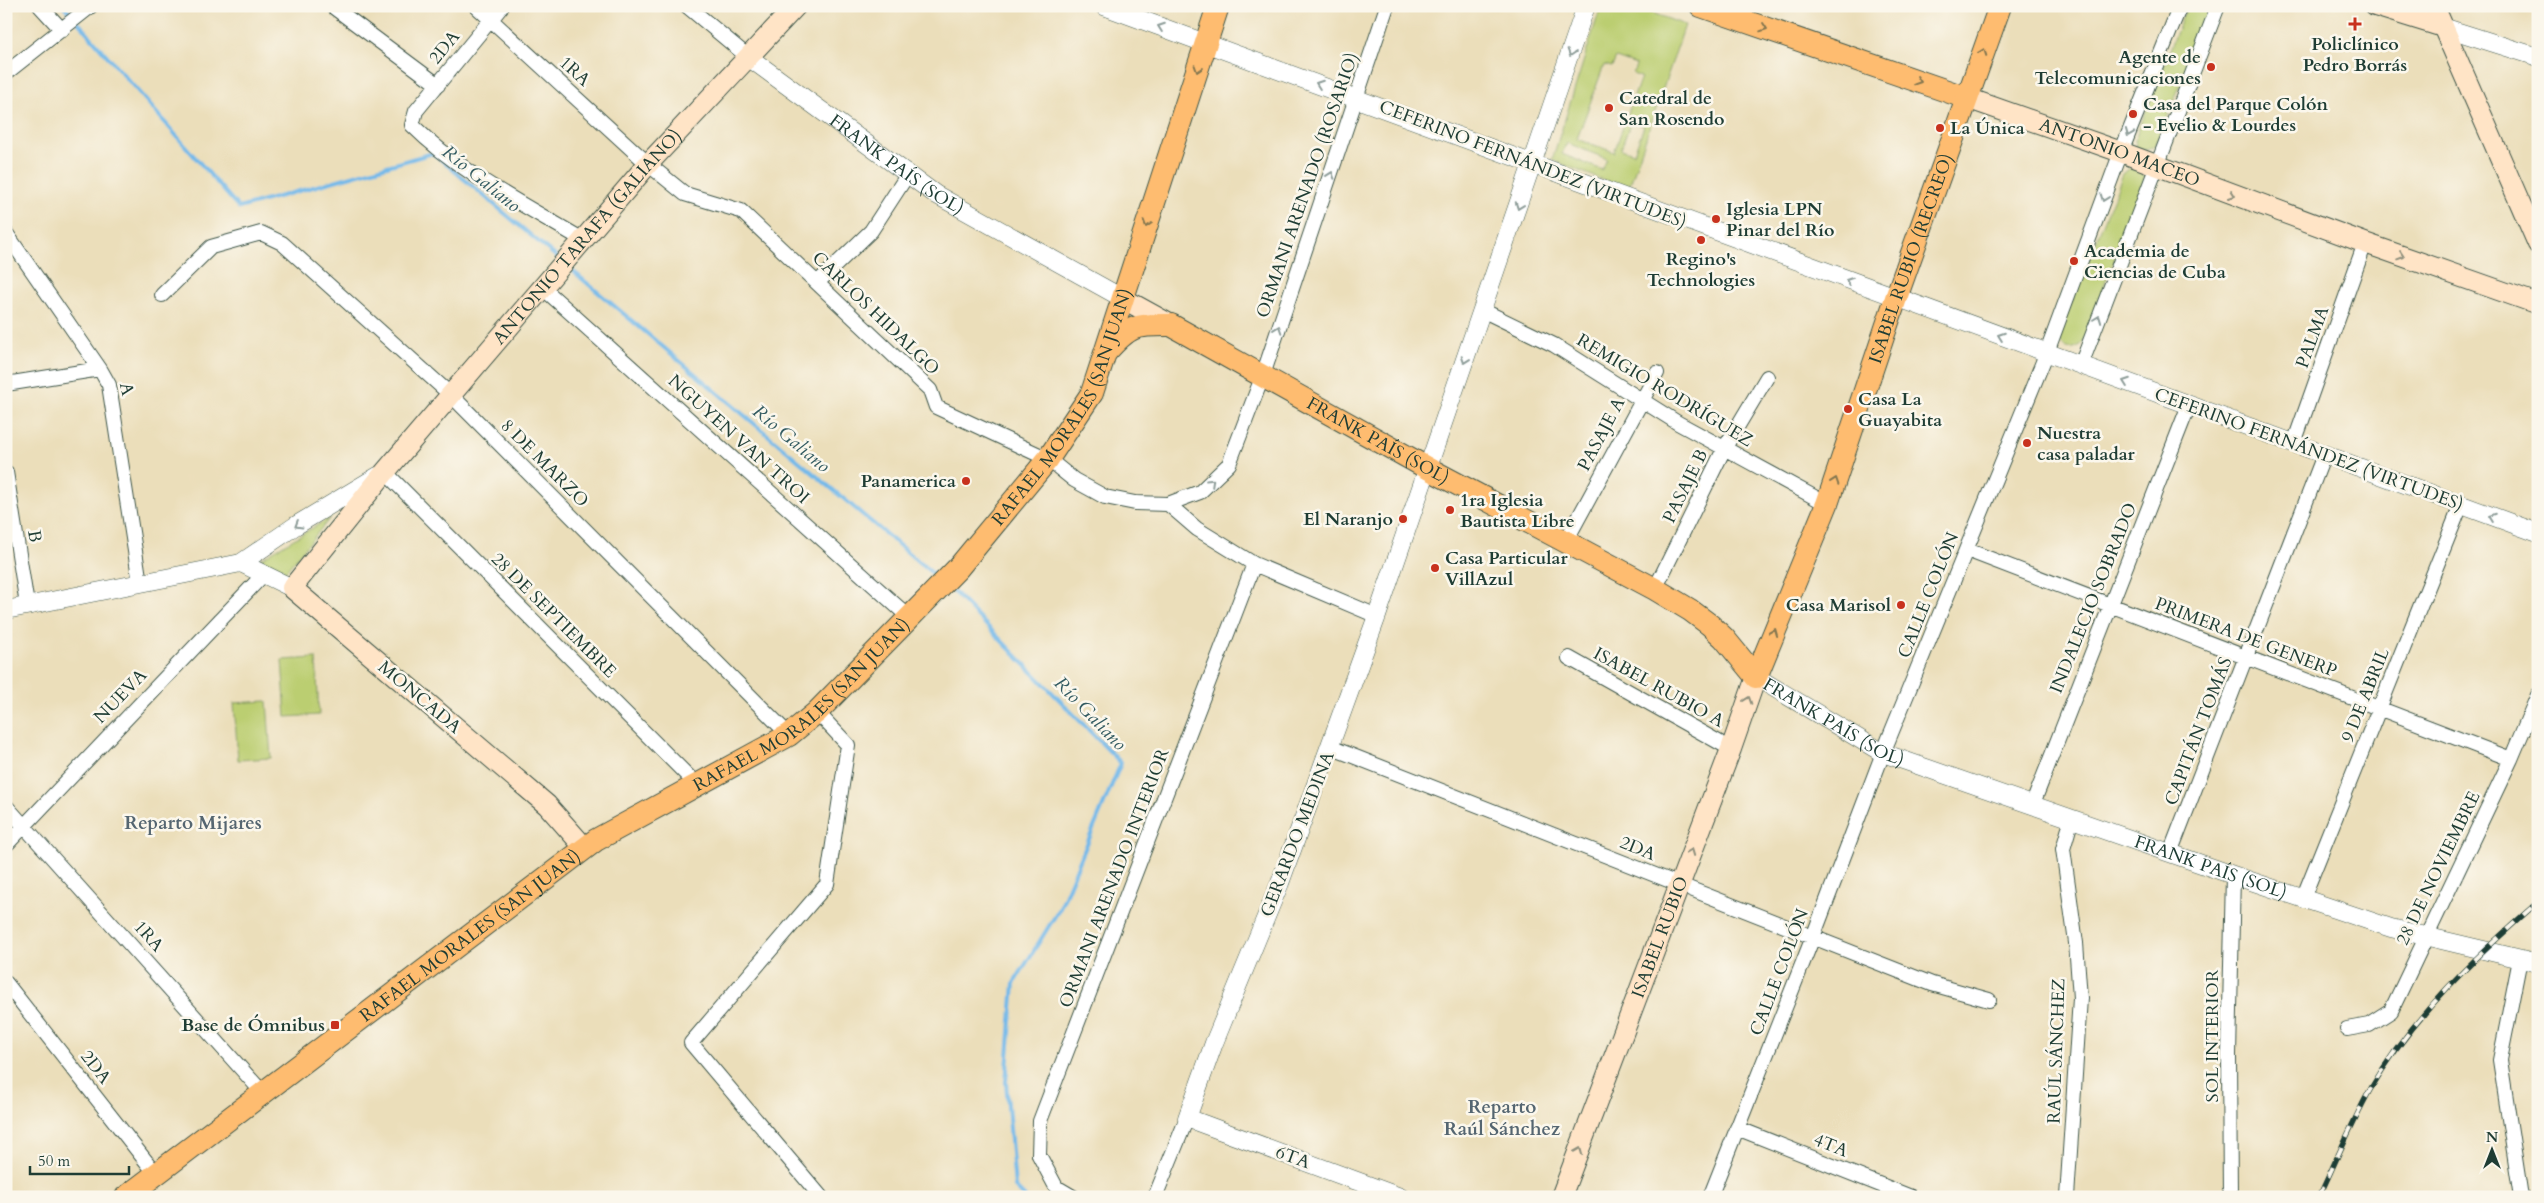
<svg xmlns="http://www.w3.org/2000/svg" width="2544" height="1203" font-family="Cardo,serif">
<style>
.green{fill:#bbce71;stroke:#6d8652;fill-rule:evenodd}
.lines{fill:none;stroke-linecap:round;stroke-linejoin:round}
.stream{stroke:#73b9ea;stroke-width:4}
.minor-casing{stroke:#3e5548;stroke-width:16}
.tertiary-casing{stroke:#3e5548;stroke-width:19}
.secondary-casing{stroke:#3e5548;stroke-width:22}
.primary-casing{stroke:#3e5548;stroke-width:24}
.minor{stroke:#fff;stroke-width:14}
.tertiary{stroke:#fff;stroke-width:18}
.secondary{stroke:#ffe4c6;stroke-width:20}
.primary{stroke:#febc70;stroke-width:22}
.rail-casing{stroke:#1f3d34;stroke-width:5.5}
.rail{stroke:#fbf7ec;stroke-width:4;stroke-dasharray:11;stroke-linecap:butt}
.oneway{stroke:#8f9e9a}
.oneway2{stroke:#83764f}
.oneway3{stroke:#8f907d}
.poi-dot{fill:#c8321e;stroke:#fbf7ec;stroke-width:2}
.labels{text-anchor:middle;stroke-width:5;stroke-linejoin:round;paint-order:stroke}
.poi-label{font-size:18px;font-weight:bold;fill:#1f3d34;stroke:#fbf7ec;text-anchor:start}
.street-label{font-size:18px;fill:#1f3d34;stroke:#fbf7ec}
.water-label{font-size:19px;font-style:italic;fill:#345c62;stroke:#fbf7ec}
.neighbourhood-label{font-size:19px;font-weight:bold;fill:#556671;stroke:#fbf7ec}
</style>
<rect width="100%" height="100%" fill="#fbf7ec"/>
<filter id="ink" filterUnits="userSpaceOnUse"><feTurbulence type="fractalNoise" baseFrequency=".02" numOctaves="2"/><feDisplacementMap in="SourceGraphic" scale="10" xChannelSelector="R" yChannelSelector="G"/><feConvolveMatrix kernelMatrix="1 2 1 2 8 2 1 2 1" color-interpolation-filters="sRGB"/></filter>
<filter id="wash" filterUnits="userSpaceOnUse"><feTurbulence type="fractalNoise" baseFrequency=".0096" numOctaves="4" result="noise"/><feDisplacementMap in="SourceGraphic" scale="20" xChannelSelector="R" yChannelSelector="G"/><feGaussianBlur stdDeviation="1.12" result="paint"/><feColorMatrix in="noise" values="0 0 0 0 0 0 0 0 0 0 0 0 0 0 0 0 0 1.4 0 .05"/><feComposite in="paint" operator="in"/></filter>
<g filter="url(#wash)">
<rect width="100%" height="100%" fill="#ebdeba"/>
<!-- green -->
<path class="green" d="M1601,6H1633L1685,25L1628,190L1552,160ZM1616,58L1636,65L1633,74L1641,77L1614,152L1577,139L1604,65L1612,67ZM1631,121L1644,126L1634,153L1621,149ZM1567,143L1607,159L1602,170L1562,154Z
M2187,6H2212L2156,145C2149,150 2144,152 2136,147L2135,139Z
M2130,168L2139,170L2145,176L2143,182L2082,344C2070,352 2062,349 2058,336L2123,174Z
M331,517L285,572L260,559Z
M316,658L319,715L286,717L282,660Z
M267,701L271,758L238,760L234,703Z"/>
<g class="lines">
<!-- stream -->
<path class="stream" d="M64,6L72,16
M77,21L239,208L433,153L559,259
M568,267L938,578
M949,587L1121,763L1060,908L1014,983L1006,1082L1015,1187L1025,1197"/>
</g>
</g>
<g filter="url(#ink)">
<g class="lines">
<!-- minor casing -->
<g class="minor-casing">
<path id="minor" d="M40,6L62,30
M332,6L438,85
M476,6L648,164L685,194L741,211L930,390L936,407L1048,459L1074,480L1105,497L1135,503L1168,504L1197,529L1254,564L1377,616
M502,6L416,111L412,125C460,173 525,205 583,240
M687,6L747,56
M6,73L91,6
M6,233L100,369L109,385L140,583
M817,283L871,231L908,174
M543,288L910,618
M162,295L211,247L261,233L282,243L452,396L789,735
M1482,310L1554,345L1678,423L1827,504
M2081,365L2218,6
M6,384L100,369
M2294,443L2365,243
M6,472L27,605
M385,472L697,785
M1168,504L1200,492L1229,464L1263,375L1387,6
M1566,541L1657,373
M1967,550L2511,759
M1655,589L1724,449L1767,377
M1569,658L1731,749
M817,712L848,745L827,884L691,1043L821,1197
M1330,747L1932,984L1989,1000
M6,806L263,1093
M2032,806L2189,405
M6,845L263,575
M2170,853L2324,455
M2303,898L2461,505
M2520,959L2500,1060L2521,1197
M6,983L156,1174
M2347,1029L2369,1025L2391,1011L2511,759L2538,695
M1737,1128L1911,1197
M1073,1197L1056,1187L1039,1155L1040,1121L1254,564
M1155,1197L1187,1118
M1710,1197L1813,937L1883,753L2047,352L2121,152L2180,6
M2067,1197L2080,998L2076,943L2063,849L2072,818
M2230,1197L2229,1055L2233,875"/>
</g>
<!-- tertiary casing -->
<g class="tertiary-casing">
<g id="tertiary">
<path d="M1104,6L2538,533"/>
<path d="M2443,27L2538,57"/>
<path id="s1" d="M747,56L935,194L1122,298"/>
<path d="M241,563L292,588"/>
<path d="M6,610L241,563L295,526L378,476"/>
<path id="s2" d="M1756,677L1883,753L2233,875L2391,928L2538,963"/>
<path d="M1400,1197L1187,1118L1214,1043L1280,883L1377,616L1586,6"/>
</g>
</g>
<!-- secondary casing -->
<g class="secondary-casing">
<g id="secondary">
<path d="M2375,6L2443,27"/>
<path d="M2434,6L2538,244"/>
<path id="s3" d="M1967,98L2121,152L2365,243L2538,304"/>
<path d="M1122,298L1171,325"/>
<path id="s4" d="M585,848L547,805L292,588L385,472L648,164L796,6"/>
<path id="s5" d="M1561,1197L1731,749L1756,677"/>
</g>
</g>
<!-- primary casing -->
<g class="primary-casing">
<g id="primary">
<path d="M1701,6L1967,98"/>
<path id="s6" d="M1107,351C1131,324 1136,325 1171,325L1429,469L1655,589L1690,610L1710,625L1724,638L1756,677L1827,504L1896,298L2000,6"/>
<path id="s7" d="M126,1197L596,840L789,735L817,712L958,568L1048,459L1092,393L1218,6"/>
</g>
</g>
<!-- minor -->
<use href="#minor" class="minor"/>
<!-- tertiary -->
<use href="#tertiary" class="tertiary"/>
<!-- secondary -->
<use href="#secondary" class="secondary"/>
<!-- primary -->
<use href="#primary" class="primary"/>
<!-- rail casing -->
<g class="rail-casing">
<path id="rail" d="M2319,1197C2336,1161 2351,1124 2370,1090C2412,1017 2475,957 2538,902"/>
</g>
<!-- rail -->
<use href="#rail" class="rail"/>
</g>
<!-- one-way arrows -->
<defs><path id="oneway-chevron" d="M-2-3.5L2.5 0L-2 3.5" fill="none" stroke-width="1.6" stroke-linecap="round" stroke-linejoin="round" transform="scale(1.25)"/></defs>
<g class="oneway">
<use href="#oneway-chevron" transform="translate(1161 27) rotate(-160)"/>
<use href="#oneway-chevron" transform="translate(1571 53) rotate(108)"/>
<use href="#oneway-chevron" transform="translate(1319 84) rotate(-160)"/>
<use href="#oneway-chevron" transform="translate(2129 133) rotate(112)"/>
<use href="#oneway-chevron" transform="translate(1331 175) rotate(-71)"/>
<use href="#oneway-chevron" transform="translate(2104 198) rotate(110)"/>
<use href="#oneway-chevron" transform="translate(1519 206) rotate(110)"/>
<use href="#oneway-chevron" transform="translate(1849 281) rotate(-160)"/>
<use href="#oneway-chevron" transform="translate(2098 319) rotate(-69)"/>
<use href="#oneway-chevron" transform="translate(1278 329) rotate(-71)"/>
<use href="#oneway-chevron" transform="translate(2001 336) rotate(-160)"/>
<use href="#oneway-chevron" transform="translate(1465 360) rotate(109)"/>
<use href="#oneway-chevron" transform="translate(2126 382) rotate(-160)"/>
<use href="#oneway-chevron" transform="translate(1211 482) rotate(-44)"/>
<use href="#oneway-chevron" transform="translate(2492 517) rotate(-160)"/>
<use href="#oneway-chevron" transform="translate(298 525) rotate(149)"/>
</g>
<g class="oneway2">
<use href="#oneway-chevron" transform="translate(1764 28) rotate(19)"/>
<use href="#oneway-chevron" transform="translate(1983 52) rotate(-70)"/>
<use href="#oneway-chevron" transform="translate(1198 69) rotate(108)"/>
<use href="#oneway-chevron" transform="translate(1918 81) rotate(19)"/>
<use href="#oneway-chevron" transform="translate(1147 224) rotate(108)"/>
<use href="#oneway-chevron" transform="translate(1835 481) rotate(-71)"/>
<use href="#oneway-chevron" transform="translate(1774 632) rotate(-68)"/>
</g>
<g class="oneway3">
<use href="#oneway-chevron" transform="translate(2232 195) rotate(20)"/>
<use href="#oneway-chevron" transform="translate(2401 256) rotate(19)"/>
<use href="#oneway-chevron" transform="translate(1748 700) rotate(-71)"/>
<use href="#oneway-chevron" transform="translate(1691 852) rotate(-69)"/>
<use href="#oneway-chevron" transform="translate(1579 1151) rotate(-68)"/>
</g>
</g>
<!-- markers -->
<g class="poi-dot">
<path d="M2352.5 16.5h5v5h5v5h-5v5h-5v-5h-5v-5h5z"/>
<circle cx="2211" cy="67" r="5"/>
<circle cx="1609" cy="108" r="5"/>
<circle cx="2133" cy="114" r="5"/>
<circle cx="1940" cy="128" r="5"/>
<circle cx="1716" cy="219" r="5"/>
<circle cx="1701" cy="240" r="5"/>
<circle cx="2074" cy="261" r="5"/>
<circle cx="1848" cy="409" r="5"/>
<circle cx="2027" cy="443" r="5"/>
<circle cx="966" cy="481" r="5"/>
<circle cx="1450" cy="510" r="5"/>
<circle cx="1403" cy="519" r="5"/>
<circle cx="1435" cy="568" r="5"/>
<circle cx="1901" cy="605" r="5"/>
<rect x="330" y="1020" width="10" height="10" rx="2.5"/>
</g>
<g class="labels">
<!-- poi labels -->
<g class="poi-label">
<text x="2355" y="50" text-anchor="middle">Policlínico<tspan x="2355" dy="21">Pedro Borrás</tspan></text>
<text x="2201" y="63" text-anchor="end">Agente de<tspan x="2201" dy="21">Telecomunicaciones</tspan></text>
<text x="1619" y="104">Catedral de<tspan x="1619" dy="21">San Rosendo</tspan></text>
<text x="2143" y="110">Casa del Parque Colón<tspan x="2143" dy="21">- Evelio &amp; Lourdes</tspan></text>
<text x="1950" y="134">La Única</text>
<text x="1726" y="215">Iglesia LPN<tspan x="1726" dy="21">Pinar del Río</tspan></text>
<text x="2084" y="257">Academia de<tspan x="2084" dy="21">Ciencias de Cuba</tspan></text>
<text x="1701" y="265" text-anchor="middle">Regino's<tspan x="1701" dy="21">Technologies</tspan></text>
<text x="1858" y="405">Casa La<tspan x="1858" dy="21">Guayabita</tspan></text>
<text x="2037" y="439">Nuestra<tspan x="2037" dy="21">casa paladar</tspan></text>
<text x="956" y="487" text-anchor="end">Panamerica</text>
<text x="1460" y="506">1ra Iglesia<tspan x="1460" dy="21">Bautista Libre</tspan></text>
<text x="1393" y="525" text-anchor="end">El Naranjo</text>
<text x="1445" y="564">Casa Particular<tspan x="1445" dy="21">VillAzul</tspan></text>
<text x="1891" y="611" text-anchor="end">Casa Marisol</text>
<text x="325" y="1031" text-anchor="end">Base de Ómnibus</text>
</g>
<!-- street labels -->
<g class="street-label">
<text transform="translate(444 47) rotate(-51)" y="6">2DA</text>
<text transform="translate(575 71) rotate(42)" y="6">1RA</text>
<text dy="6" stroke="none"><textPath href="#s3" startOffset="162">ANTONIO MACEO</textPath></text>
<text dy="6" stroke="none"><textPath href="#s1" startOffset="185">FRANK PAÍS (SOL)</textPath></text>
<text transform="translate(1533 164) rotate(21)" y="6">CEFERINO FERNÁNDEZ (VIRTUDES)</text>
<text transform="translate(1307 185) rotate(-71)" y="6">ORMANI ARENADO (ROSARIO)</text>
<text dy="6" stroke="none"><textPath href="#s4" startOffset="851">ANTONIO TARAFA (GALIANO)</textPath></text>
<text dy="6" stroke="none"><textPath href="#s6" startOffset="1206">ISABEL RUBIO (RECREO)</textPath></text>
<text transform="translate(876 313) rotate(44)" y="6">CARLOS HIDALGO</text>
<text transform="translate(2312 337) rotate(-70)" y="6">PALMA</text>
<text transform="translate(127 389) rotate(77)" y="6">A</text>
<text transform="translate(1665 390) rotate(31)" y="6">REMIGIO RODRÍGUEZ</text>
<text dy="6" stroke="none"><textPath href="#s7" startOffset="1242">RAFAEL MORALES (SAN JUAN)</textPath></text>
<text transform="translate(1601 434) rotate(-62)" y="6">PASAJE A</text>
<text transform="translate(739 439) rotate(42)" y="6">NGUYEN VAN TROI</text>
<text dy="6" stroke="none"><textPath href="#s6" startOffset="310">FRANK PAÍS (SOL)</textPath></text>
<text transform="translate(2309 449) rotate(20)" y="6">CEFERINO FERNÁNDEZ (VIRTUDES)</text>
<text transform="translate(545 463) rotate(45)" y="6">8 DE MARZO</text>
<text transform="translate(1685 486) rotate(-64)" y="6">PASAJE B</text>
<text transform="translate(35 536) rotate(81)" y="6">B</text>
<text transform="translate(1928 595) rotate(-68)" y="6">CALLE COLÓN</text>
<text transform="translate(2093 598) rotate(-68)" y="6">INDALECIO SOBRADO</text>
<text transform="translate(554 615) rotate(45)" y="6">28 DE SEPTIEMBRE</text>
<text transform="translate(2246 637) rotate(21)" y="6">PRIMERA DE GENERP</text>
<text transform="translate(1659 687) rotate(29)" y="6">ISABEL RUBIO A</text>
<text transform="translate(2365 695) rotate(-68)" y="6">9 DE ABRIL</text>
<text transform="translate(120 696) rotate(-46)" y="6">NUEVA</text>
<text transform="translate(420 697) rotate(40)" y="6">MONCADA</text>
<text dy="6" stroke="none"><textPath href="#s7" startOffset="838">RAFAEL MORALES (SAN JUAN)</textPath></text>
<text dy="6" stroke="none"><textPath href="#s2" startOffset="90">FRANK PAÍS (SOL)</textPath></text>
<text transform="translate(2198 731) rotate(-69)" y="6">CAPITÁN TOMÁS</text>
<text transform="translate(1297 834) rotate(-69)" y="6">GERARDO MEDINA</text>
<text transform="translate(1638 848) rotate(22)" y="6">2DA</text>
<text dy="6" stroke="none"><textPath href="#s2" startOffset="495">FRANK PAÍS (SOL)</textPath></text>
<text transform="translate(2438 868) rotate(-64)" y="6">28 DE NOVIEMBRE</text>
<text transform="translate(1114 878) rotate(-69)" y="6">ORMANI ARENADO INTERIOR</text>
<text dy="6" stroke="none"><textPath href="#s7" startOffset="432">RAFAEL MORALES (SAN JUAN)</textPath></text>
<text transform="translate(149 936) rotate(48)" y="6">1RA</text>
<text dy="6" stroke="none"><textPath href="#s5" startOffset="278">ISABEL RUBIO</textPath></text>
<text transform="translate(1779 972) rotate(-69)" y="6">CALLE COLÓN</text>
<text transform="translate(2212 1036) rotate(-90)" y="6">SOL INTERIOR</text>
<text transform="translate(2056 1051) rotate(-88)" y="6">RAÚL SÁNCHEZ</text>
<text transform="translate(96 1067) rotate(52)" y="6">2DA</text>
<text transform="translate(1831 1145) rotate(22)" y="6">4TA</text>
<text transform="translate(1293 1157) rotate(20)" y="6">6TA</text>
</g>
<!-- water labels -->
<g class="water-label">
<text transform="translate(482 178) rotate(39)" y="7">Río Galiano</text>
<text transform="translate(792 438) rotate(40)" y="7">Río Galiano</text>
<text transform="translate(1091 713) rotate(46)" y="7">Río Galiano</text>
</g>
<!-- neighbourhood labels -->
<g class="neighbourhood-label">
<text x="193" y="829">Reparto Mijares</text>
<text x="1502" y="1113">Reparto<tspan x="1502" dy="22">Raúl Sánchez</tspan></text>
</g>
</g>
<!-- margin -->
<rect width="2544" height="1203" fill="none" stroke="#fbf7ec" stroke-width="25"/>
<!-- north arrow -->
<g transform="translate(2492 1150)" stroke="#fbf7ec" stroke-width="4" paint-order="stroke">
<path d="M0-4L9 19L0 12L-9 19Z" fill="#1f3d34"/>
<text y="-8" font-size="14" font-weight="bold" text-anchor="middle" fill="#1f3d34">N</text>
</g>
<!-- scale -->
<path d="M30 1166v8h99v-8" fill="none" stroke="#1f3d34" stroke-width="2.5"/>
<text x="38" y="1166" font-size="15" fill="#1f3d34" stroke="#fbf7ec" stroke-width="4" paint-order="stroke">50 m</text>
</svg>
